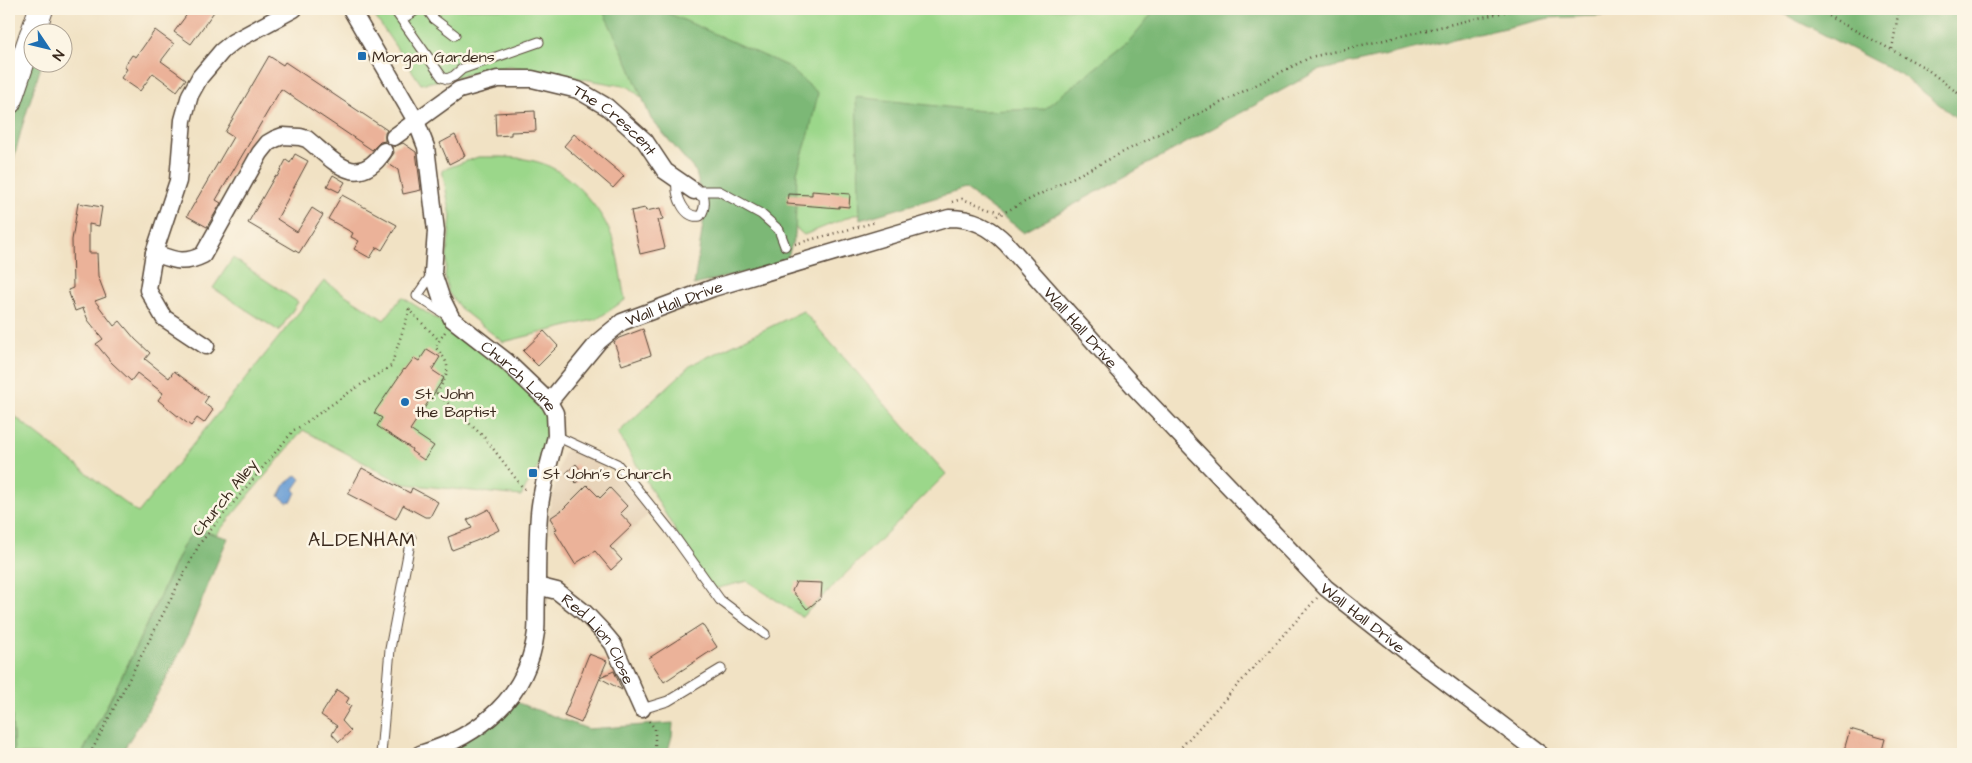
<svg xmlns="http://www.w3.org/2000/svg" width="1972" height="763" font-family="'Architects Daughter',sans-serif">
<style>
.built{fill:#e5d0b4}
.green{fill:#9bd78a;stroke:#6b8054}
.forest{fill:#7cb876;stroke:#5c714a}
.water{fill:#689cd4;stroke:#526379}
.building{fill:#ebb299}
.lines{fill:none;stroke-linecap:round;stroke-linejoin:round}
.service-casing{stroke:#564637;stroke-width:11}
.minor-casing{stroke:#564637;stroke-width:19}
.secondary-casing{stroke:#564637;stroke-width:26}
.path{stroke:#564637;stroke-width:2.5;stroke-dasharray:1 4;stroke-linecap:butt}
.service{stroke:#fff;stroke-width:9}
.minor{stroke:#fff;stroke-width:16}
.secondary{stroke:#fff;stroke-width:24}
.poi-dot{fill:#1f6fb2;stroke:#fcf5e5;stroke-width:2}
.labels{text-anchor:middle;stroke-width:5;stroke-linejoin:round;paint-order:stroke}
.poi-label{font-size:16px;fill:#3b2a1e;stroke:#fcf5e5;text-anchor:start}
.street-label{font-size:16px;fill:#3b2a1e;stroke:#fcf5e5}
.quarter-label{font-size:19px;letter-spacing:1px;fill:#3b2a1e;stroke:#fcf5e5}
</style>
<rect width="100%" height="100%" fill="#fcf5e5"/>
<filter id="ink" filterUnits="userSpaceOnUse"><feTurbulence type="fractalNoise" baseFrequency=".02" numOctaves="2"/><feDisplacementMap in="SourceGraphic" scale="10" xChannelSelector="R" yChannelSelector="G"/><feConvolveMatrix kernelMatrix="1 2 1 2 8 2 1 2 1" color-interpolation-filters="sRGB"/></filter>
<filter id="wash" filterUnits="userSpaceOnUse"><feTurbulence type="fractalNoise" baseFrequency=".0096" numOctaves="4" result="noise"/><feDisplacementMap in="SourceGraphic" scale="20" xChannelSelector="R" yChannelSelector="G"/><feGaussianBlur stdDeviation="1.12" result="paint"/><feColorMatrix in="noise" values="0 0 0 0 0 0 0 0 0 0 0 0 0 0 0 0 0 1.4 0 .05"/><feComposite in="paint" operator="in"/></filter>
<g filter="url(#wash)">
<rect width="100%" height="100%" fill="#f1e2c4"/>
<!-- built -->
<path class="built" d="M571,447L618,477L649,514L604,557L570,520L549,533L547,520L563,453Z"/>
<!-- green -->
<path class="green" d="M370,9H1443L1287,41L804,235L629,87L509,66L421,84Z
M478,157C498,157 518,156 538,162C568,170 604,210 613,240C619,259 621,280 625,300L597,319L503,342L461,309L448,292L445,276L451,216L442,170Z
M233,258L298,302L279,331L213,288Z
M324,281L384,320L402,297L449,327L536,391L551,423L546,453L521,496L404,484L303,430L200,554L184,544L128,664L82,754H14L9,664V412L138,513Z
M803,311L946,474L802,617L747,581L710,590L618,433L691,365Z"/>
<!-- forest -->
<path class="forest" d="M602,9H659L787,66L818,93L809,134L797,172L795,235L786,262L694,285L705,211L696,172L651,119L627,61Z
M1156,9H1763L1549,18L1317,71L1024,232L965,189L860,220L856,97L982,111L1044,109L1130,40Z
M1774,9H1953L1963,16V123L1900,74Z
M32,62L42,63L22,127L9,177V138L22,89Z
M195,529L228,538C213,570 201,604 187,637C169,678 144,716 121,754H82L128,664L184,544Z
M9,665L14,754H9Z
M513,701L588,729L673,723L672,736L667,754H437Z"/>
<!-- water -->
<path class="water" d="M297,475L301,479L294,489L296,492L292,501L287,502L279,496L286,483Z"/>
<g id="blocks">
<!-- building -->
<path class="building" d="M191,9H216L191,44L174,32Z
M155,30L174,44L161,61L186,79L177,91L153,73L140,91L121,78L127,69L124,67L132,55L136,57Z
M269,56L283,65L285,62L387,130L385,133V141L380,142L372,150L281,89L216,200L221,203L207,227L187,216L233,137L225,132Z
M535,111L536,131L511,132V135L496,136L495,113Z
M574,134L624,176L613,188L564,146Z
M455,135L465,156L449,164L440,143Z
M403,143L416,152L421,190L403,194L398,170L387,163L394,153L393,147Z
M295,154L308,161L277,219L297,232L312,208L323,215L299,253L248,223L275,176L277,177L286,160L290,163Z
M333,175L345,182L339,192L327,186Z
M812,191L850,194L849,207L839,206V208L787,204L788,194L812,195Z
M342,195L397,225L382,250L377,247L370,258L354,249L359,241L351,237L353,233L328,219Z
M78,203L102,207L99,226L89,224V253H97L98,276L106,297L95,301L114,326L120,321L135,339L150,353L145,359L169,378L174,371L208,397L204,403L213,410L204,423L197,418L191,426L179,417L158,400L163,393L137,373L131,381L111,362L96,344L103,339L88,320L83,308L75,311L68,290L73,288L72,240Z
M645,208L646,211L660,208L663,219L658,220L665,248L640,254L631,211Z
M643,329L651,355L622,365L614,342L619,338Z
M544,331L558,346L538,366L523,351Z
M427,349L440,357L432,370L444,378L410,430L434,446L424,460L411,451L412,449L377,426L382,418L374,413L404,369L405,370L414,358L419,361Z
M576,464L585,475L576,483L566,473Z
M362,468L410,493L412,488L438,502L430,517H425L403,505L396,519L348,494Z
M587,485L600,498L610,488L627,506L620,513L632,526L610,547L622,560L611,570L595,551L575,564L554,530L557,529L550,518L562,510Z
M489,509L499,530L476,541L452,550L448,537L472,528L467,520Z
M796,582L822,583L821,598L807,609L792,591Z
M702,624L717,647L664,682L649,658Z
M589,654L607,661L600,677L614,671L622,690L600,678L581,723L564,716Z
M337,690L349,698L346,703L351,706L342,721L351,731L339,742L332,734L337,726L321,715Z
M1850,729L1885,739L1881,754H1843Z"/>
</g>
</g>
<g filter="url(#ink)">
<use href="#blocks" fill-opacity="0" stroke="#564637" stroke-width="1"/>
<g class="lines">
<!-- service casing -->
<g class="service-casing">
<path id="service" d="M394,9L442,77L447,79L454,76L462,69L539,42
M427,9L434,19L455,35
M402,19L418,9
M677,180C675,194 683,219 700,216C704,211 705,205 704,198L694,191
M694,191H719L761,214L779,230L785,246
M433,273L417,296L448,316
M556,436L617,464L669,529L720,600L765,634
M642,709L668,701L721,669
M381,754L390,649L411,538"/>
</g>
<!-- minor casing -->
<g class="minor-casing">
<g id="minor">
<path id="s1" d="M351,9L416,121L426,147L436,231L433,273L441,297L452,319L506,361L549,402L555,413L556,436C550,461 541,488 539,514C537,541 537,568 537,594C536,607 537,620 536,632C528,697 480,736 420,754"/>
<path id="s2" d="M394,137L459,90L498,79H532L578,90L607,107L645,141L665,171L694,191"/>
<path d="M154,253C174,260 183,265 203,255L260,153L268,143L275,139L283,136L300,137L307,139C334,161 357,191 384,151"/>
<path d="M206,346L164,318L148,290L154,253L178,181L183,120L190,95L200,77L222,51L233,42L294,9"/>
<path id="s3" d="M549,402L599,341L622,322L713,288L949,218C973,218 989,226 1006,243L1136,389L1326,588L1431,671L1540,754"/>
<path id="s4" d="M537,586L557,591L585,613L603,632L613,644L642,709"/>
</g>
</g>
<!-- secondary casing -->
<g class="secondary-casing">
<path id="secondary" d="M33,32L41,9
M9,102L32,34"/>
</g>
<!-- path -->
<path class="path" d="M1815,9L1924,67L1963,97
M1892,49L1899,9
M952,202L962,199L1003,213
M997,216L1311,57L1517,9
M795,244L876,222
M408,309L439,340
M445,332L435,347C453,365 449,373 437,393L485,438L523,488L527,490
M649,721L655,729V754
M90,754L200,543L294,430L298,428L354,389L391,366L411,306
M1175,754L1317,598"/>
<!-- service -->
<use href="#service" class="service"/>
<!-- minor -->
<use href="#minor" class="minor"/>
<!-- secondary -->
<use href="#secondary" class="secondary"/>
</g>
</g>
<!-- markers -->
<g class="poi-dot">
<rect x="357" y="51" width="10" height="10" rx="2.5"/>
<circle cx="405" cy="402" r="5"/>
<rect x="528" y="468" width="10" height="10" rx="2.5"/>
</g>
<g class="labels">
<!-- poi labels -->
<g class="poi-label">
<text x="372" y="62">Morgan Gardens</text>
<text x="415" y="399">St. John<tspan x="415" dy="18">the Baptist</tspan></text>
<text x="543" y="479">St John's Church</text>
</g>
<!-- street labels -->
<g class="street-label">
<text dy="6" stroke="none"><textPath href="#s2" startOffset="250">The Crescent</textPath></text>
<text dy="6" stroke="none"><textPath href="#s3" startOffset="164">Wall Hall Drive</textPath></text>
<text dy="6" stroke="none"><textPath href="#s3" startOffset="629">Wall Hall Drive</textPath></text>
<text dy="6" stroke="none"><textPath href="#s1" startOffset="422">Church Lane</textPath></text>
<text transform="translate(224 497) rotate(-51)" y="6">Church Alley</text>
<text dy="6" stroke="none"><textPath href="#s3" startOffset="1034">Wall Hall Drive</textPath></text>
<text dy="6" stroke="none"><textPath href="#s4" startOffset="85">Red Lion Close</textPath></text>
</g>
<!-- quarter labels -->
<g class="quarter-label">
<text x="362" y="546">ALDENHAM</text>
</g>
</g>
<!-- margin -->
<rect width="1972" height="763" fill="none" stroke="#fcf5e5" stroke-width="30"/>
<!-- north arrow -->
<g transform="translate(48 48) rotate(125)"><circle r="24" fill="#fcf5e5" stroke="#afa495"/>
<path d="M0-4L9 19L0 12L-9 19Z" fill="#1f6fb2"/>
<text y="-8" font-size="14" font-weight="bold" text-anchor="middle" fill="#3b2a1e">N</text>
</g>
</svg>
